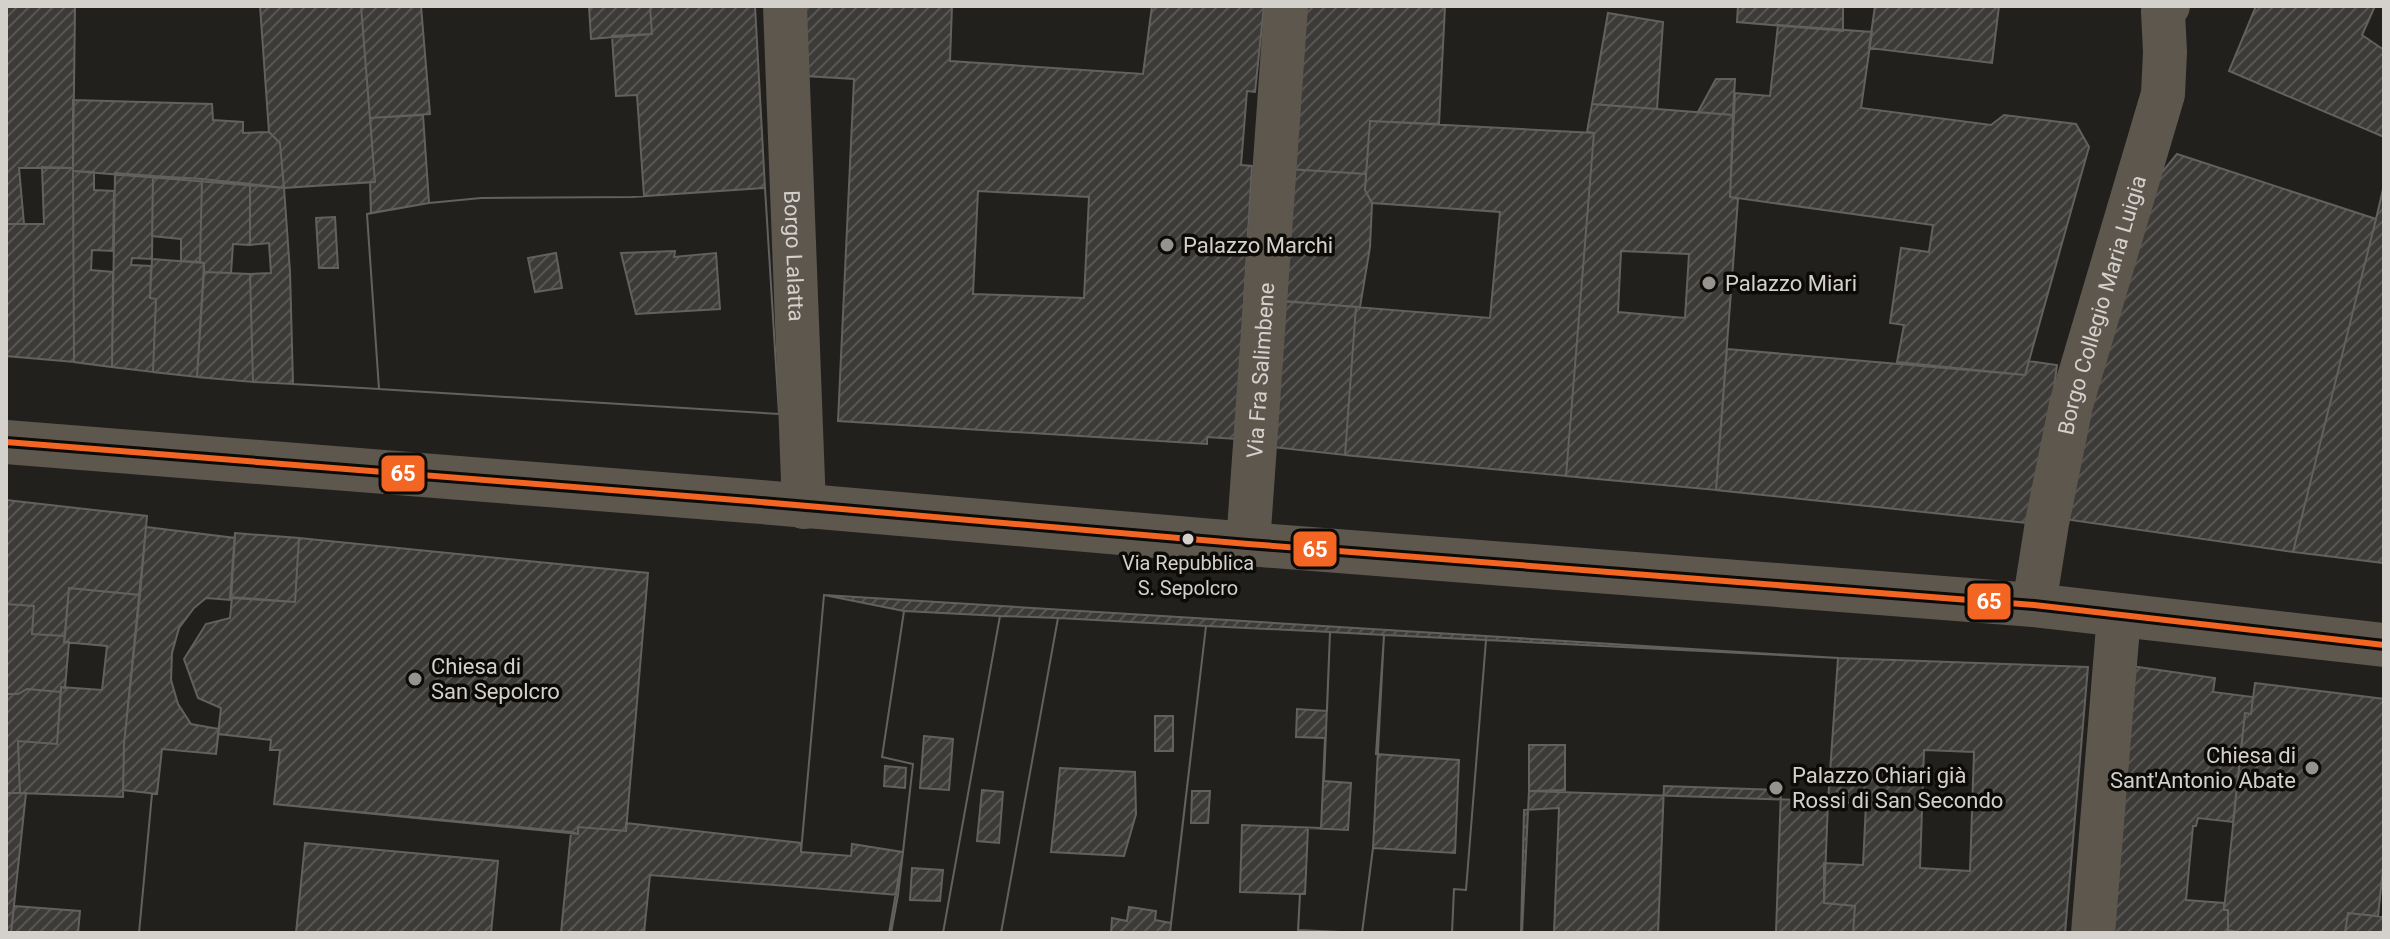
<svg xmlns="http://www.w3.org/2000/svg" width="2390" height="939" font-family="Roboto,sans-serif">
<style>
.building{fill:url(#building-hatch);stroke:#63615e;stroke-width:2;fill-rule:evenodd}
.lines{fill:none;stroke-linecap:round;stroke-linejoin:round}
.street{stroke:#5d574e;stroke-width:44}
.bus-1-casing{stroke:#0d0b08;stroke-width:12}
.bus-1{stroke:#f26522;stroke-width:6}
.poi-dot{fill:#96938f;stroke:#0d0b08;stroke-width:3}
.bus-dot{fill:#d4d1cd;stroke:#0d0b08;stroke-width:3}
.labels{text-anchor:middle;stroke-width:7;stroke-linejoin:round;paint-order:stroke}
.bus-label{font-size:20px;fill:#d4d1cd;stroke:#0d0b08}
.poi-label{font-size:22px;fill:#d4d1cd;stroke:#0d0b08;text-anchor:start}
.street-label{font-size:22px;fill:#d4d1cd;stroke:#0d0b08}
.line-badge{stroke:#0d0b08;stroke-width:3}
.badge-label{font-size:22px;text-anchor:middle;font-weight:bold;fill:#fff}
</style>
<defs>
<pattern id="building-hatch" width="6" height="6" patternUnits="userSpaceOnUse" patternTransform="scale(2)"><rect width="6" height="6" fill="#3d3b38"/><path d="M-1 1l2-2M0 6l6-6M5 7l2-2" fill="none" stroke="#585654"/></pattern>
</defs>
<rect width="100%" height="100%" fill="#22201d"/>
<!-- building -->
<path class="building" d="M6,6H75L73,168H19L24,224H6Z
M260,6H361L375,182L284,188L280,143L269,132Z
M361,6H421L430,114L370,118Z
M589,6H650L652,34L591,39Z
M650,6H755L765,188L644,196L637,95L616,96L612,36L652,34Z
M805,6H952L950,61L1143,74L1152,6H1264L1255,92L1247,91L1241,165L1252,166L1236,439L1207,437V444L838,421L854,79L805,76ZM978,191L1089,197L1084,298L973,294Z
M1297,6H1445L1439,124L1370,121L1366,174L1288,169Z
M1738,6H1843V31L1737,22Z
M1875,6H1999L1992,63L1869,48Z
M2256,6H2375L2362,35L2384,50V137L2229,71Z
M1608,13L1663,22L1657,109L1592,104Z
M1778,25L1872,32L1861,108L1991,125L2004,115L2076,124L2089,147L2025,375L1897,362L1904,325L1890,323L1901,248L1929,252L1933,225L1730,197L1735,93L1770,96Z
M1716,79H1735L1733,115L1698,112Z
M73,100L212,104L213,120L243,122V133L269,132L280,143L284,188L73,171Z
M1592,104L1733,115L1730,197L1738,199L1716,490L1566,476L1594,133L1587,132ZM1621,251L1689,254L1685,318L1618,312Z
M423,115L429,203L371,213L370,182H375L370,118Z
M1370,121L1594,133L1566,476L1345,455L1356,307L1490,318L1500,212L1372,203L1365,190Z
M2177,154L2376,219L2293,552L2057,518L2140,199Z
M42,167L73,168L74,362L6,356V224H44Z
M1288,169L1366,174L1365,190L1372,203L1370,247L1360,307L1279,301Z
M73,171L94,172V190L114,191L113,251L92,250L91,270L113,272L112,367L74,362Z
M115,173L153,176L152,259L132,258L131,265L151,266L150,298L156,299L153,372L112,367Z
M153,176L202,179L200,262L181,261V239L152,236Z
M202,179L250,184V245L233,244L231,273L204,272V263L200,262Z
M370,182L371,213L367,214L379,389L293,384L290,272L284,188ZM335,217L338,268H319L316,218Z
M370,182L371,213L367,214L379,389L293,384L290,272L284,188Z
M250,184L284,188L290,272L293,384L253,382L250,274L271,273L269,243L250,245Z
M2384,185V563L2293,552L2376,219Z
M765,188L779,414L379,389L367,214L429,203L481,198L632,197ZM675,251L674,257L716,253L720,309L636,314L621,253ZM556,253L562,288L535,292L528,258Z
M765,188L779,414L379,389L367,214L429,203L481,198L632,197Z
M152,259L204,263L197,377L153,372L156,299L150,298Z
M204,272L250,274L253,382L197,377Z
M1273,300L1356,307L1345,455L1262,446Z
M1727,349L2025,375L2029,361L2057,365L2037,524L1716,490Z
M6,500L147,516L140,595L69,588L65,636L32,634L34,606L6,604Z
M146,527L235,538L231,600L206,598L194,608L179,628L172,653L171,680L178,704L191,724L219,729L216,754L162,749L157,794L123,790L124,744Z
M235,533L299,538L295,602L230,598Z
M299,538L648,573L626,831L578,827V834L274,804L280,750H270L271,740L218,734L221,708L198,698L184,659L206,624L230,618L232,597L295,602Z
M69,588L140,595L124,744L123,797L20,793L18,741L57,744L61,687L102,690L107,646L64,642Z
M824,595L904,611L882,757L913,764L903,852L852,844L851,856L801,852ZM885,766L906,768L905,788L884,786Z
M824,595L1838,658L1828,801L1529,791L1522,933H889L903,852L852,844L851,856L801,852Z
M6,604L34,606L32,634L65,636L64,642H69L65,688L61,687V692L27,689L18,694H6Z
M904,611L1000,616L943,933H891L898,895L913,764L882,757ZM924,736L953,739L949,790L920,788ZM912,868L943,870L940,901L910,900Z
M1000,616L1058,618L1001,933H943ZM982,790L1003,792L999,843L977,841Z
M1058,618L1206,626L1171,923L1155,920L1156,911L1129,907L1127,921L1112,918L1111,933H1001ZM1155,716H1173V751H1155ZM1060,768L1135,772L1136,814L1124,856L1051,852Z
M1206,626L1330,632L1327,711L1297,709L1296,737L1325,738L1321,828L1242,825L1240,892L1300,894L1298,933H1170ZM1192,791H1210L1208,823H1191Z
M1330,632L1384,635L1373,848L1362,933L1298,930L1300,894H1305L1308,828L1348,830L1351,783L1324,781Z
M1384,635L1486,640L1466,890L1454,889L1452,933H1362L1373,848L1455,853L1459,760L1376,754Z
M1486,640L1838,658L1828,801L1824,903L1855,906L1853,933H1776L1781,790L1664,786L1658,933H1554L1559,808L1524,810L1521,933H1452L1454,889L1466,890ZM1529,745H1565V790L1529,791Z
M1838,658L2088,667L2065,933H1853L1855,906L1824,903V863L1863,865L1866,804L1828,801ZM1924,750L1974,752L1970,871L1920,868Z
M2131,666L2215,678L2213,692L2253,697L2251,714L2245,713L2233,822L2198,818L2196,826H2193L2186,900L2224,903V910H2228V933H2104Z
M2255,683L2384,699V860L2378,916L2348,913L2345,933H2243L2228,930V910H2224L2245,713L2251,714Z
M27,689L61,692L57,744L18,741L20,793H6V694H18Z
M218,734L271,740L270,750H280L274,804L571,832L561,933H491L498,861L305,843L296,933H139L152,794H157L162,749L216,754Z
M218,734L271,740L270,750H280L274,804L571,832L561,933H139L152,794H157L162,749L216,754Z
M6,793H26L11,933H6Z
M626,823L801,843V852L851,856L852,844L903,852L898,895L650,875L644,933H561L571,832L578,834V827L626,831Z
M14,906L80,911L78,933H11Z
M2348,913L2384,917L2383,933H2345Z"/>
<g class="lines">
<!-- street -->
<g class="street">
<path id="s1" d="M785,6L804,507"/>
<path d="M6,442L749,501L1248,544L2034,605L2384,645"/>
<path id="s2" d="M1248,544L1286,6"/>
<path id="s3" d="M2034,605L2047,523L2071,405L2163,94L2165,52L2163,12L2168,6"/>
<path d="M2093,933L2119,615"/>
</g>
<!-- bus-1 casing -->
<g class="bus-1-casing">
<path id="bus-1" d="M6,442L749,501L1248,544L2034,605L2384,645"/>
</g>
<!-- bus-1 -->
<use href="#bus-1" class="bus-1"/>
</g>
<!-- markers -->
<g class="poi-dot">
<circle cx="1167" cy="245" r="8"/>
<circle cx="1709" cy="283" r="8"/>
<circle cx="415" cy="679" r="8"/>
<circle cx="2312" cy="768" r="8"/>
<circle cx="1776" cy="788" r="8"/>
</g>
<circle class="bus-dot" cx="1188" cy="539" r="7"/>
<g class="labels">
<!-- bus labels -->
<g class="bus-label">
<text x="1188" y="570">Via Repubblica<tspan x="1188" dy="25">S. Sepolcro</tspan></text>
</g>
<!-- poi labels -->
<g class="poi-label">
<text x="1183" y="253">Palazzo Marchi</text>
<text x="1725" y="291">Palazzo Miari</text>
<text x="431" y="674">Chiesa di<tspan x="431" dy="25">San Sepolcro</tspan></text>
<text x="2296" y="763" text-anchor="end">Chiesa di<tspan x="2296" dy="25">Sant'Antonio Abate</tspan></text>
<text x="1792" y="783">Palazzo Chiari già<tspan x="1792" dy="25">Rossi di San Secondo</tspan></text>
</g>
<!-- street labels -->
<g class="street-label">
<text dy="8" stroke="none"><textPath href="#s1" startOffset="250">Borgo Lalatta</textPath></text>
<text dy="8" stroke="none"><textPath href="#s3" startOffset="308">Borgo Collegio Maria Luigia</textPath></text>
<text dy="8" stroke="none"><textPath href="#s2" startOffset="174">Via Fra Salimbene</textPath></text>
</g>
</g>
<g class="line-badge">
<rect x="380" y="454" width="46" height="39" rx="8" fill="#f26522"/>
<rect x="1292" y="530" width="46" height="38" rx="8" fill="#f26522"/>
<rect x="1966" y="582" width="46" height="39" rx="8" fill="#f26522"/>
</g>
<g class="badge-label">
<text x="403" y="481">65</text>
<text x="1315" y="557">65</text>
<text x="1989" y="609">65</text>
</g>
<!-- border -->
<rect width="2390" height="939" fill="none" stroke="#d4d1cd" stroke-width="16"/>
</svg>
